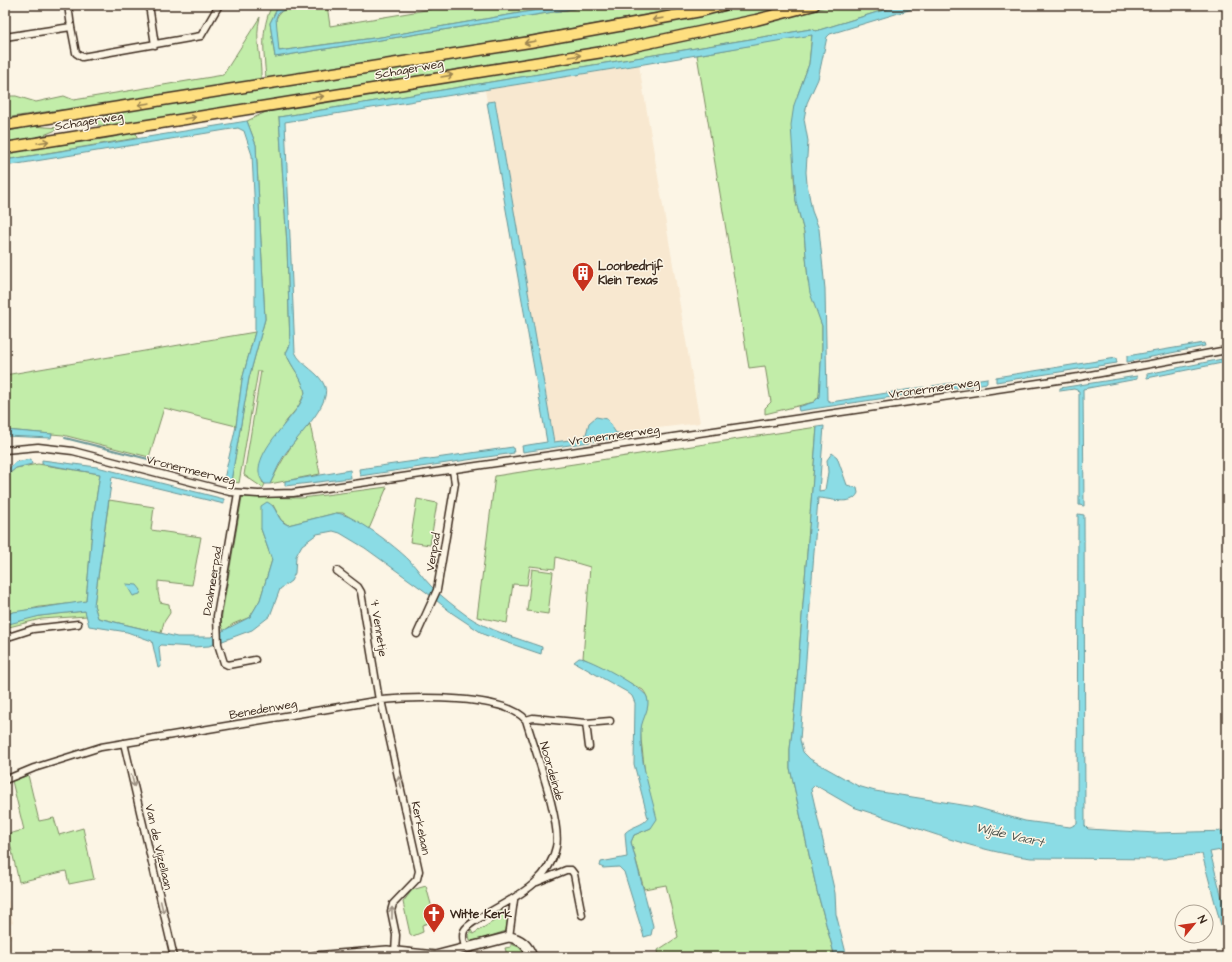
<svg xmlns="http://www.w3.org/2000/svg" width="1232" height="962" font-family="'Architects Daughter',sans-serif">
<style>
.built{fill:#f8e8d0}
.green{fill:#c2eda9;stroke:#7e8c64}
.water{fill:#8bdce5;stroke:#6b9595}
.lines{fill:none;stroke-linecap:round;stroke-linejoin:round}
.stream{stroke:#6b9595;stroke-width:2}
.street-casing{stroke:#3b2a1e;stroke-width:9}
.secondary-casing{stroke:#3b2a1e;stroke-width:12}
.primary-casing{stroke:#3b2a1e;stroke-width:13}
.street{stroke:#fcf5e5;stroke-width:6}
.secondary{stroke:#fcf5e5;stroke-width:9}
.primary{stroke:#fedf80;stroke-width:10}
.oneway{stroke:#9c844f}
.oneway2{stroke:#9c9082}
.labels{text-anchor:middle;stroke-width:3;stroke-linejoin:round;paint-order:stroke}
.street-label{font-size:12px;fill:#3b2a1e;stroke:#fcf5e5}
.poi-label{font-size:12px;font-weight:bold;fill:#3b2a1e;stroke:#fcf5e5;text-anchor:start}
.water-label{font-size:13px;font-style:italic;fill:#4f5650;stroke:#fcf5e5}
</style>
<rect width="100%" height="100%" fill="#fcf5e5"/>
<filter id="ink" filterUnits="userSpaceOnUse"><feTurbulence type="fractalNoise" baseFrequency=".025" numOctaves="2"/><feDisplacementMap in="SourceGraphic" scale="8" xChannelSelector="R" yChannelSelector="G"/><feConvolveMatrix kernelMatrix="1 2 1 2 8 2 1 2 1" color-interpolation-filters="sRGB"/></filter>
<g filter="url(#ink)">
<!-- built -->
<path class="built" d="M639,65L700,423L616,433L610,422L604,418L596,417L589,423L585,438L554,442L495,101L487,102L485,90Z
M5,883L13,923L10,924L12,936L9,940L11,950L5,951Z"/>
<!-- green -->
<path class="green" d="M272,5H279L270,23L275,57L597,5H699L525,37L266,79C264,51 260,31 272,5Z
M287,5H327L330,26L432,9V5H566L381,37L278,51C276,34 269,16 287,8Z
M750,5H800L682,32L572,53L502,62L112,126L85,124L117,112L697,17Z
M832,5H900L816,31L811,29L279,117L287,245L290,345L286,353C291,367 303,378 305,393L298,407L284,424L262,482L265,484L263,488L244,475L261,371H258L239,483L231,481L249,378L265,319L256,145L247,121L270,110C359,96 449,81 539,66C637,50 736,34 832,5Z
M260,17C254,41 262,56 261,80L93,107L52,111L5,118V96H16L36,102L64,96L74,100L223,75Z
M812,34L809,64L798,94L794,176L796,202L804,232L808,280L822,326V348L819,396L814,402L765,414V408L771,402L765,366L749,368L697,55Z
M31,126L61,128L34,139L5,144V132Z
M136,132L137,138L5,160V152C49,145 93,143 136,132Z
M255,332L242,380L236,426L164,408L149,457L63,435L5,430V375Z
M310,424L320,474L270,484C281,462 292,441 310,424Z
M817,427L795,705L790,749V768L817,891L835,957H659L658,950L678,937L666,885L644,889L631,842L634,835L651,828L641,739C641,735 640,730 641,726C644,712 653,703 643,690L583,658L590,567L556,557L555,569L530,566L527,585L513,584L507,623L477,617L495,476Z
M38,464L100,474L93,519L86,602L40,607L5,615V477L16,468Z
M387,487L369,529L343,513H336L288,525L281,520L273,505L261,529L272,560L260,600L250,617L233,624L224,631L221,624L222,614L242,497L302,498Z
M417,499L437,503L430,545L410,542Z
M109,500L154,507L151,530L201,537L192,585L158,581V592L160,602L169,604L170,613L164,622L161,633L98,618L94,605Z
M532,569L553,572L548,614L527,611Z
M85,611L87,616L41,619L5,628V625C30,615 59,614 85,611Z
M28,775L39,821L54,818L59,835L83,828L94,879L69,884L66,871L19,882L8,834L24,830L12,781Z
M426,886L435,919L434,921L422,925L423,932L413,936L410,934L403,902L412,890Z
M501,910L508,916L506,931L475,941L470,940L469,935L471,930L473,934L499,918L496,912Z
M511,944L519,947L527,957H515L514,953L507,955L505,948L511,947Z"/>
<!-- water -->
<path class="water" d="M279,5L287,6L286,9L278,13L276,18L279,51L381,37L566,5H597L275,57L270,23Z
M900,5H925L830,34L827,37L818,79L807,103L804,119L808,141L806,172L807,184L812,211L819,229L825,289L827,400L831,402L924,387L925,392L799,411L798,407L814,402L819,397L822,348V326L810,293L808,280L804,232L796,202L791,125L794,105L809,64L812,35L644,64L285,122L295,352C301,366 320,372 325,387C331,405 295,439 285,454C279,463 275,474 270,484H265C243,464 287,424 298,407C301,403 303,398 305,393C303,378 291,367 286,353L290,345L287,245L279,117L811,29L816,31Z
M495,101L554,442L585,438L589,423L596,417L607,419L616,433H622L623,437L523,452L522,446L547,442L487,102Z
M247,121L256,145L265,319L249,378L231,481L224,479L236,426L242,380L255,332V214L252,155L244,131L238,128L5,166V160Z
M1204,343L1205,346L1127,362V356Z
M1116,358L1117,363L996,382V377Z
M1227,358V362L1147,378V374Z
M1137,376V379L1083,389L1084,506L1079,505V391L1074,389L1060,391V388Z
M987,378V383L933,392L932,386Z
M824,426L819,491L825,490L828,472L827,460L832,453L837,457L847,485L857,488L858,493C852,507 829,498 818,498L800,740L803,752L810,759L858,786L875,791L975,807L1025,821L1070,827L1077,824L1078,514L1084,515L1085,826L1088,829L1156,833L1227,831V849L1210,852L1227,917V948L1202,854L1165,859L1031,858C976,851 921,829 868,812L853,807L815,785L811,789L835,893L836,914L847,957H835L817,891L790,768V749L795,705L817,427Z
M5,430L52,434L51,438L5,436Z
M513,447L514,453L360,476L359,469Z
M31,459L32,464L16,468L5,477V473L15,462Z
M42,460L97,467L224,499V504L112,477L94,605L98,618L177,637H211L250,617L260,600L272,560L261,529V506L267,502C278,506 276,521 288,525L336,513C354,514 396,547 409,560C417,568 423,578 431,586C441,596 455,607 466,615C489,631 517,638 542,647L541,654L485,635L452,613L426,592L365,548L340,533L333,531L317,534L302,545L296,556L295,573L291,581L280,589L270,616L252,630L209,646L193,647L161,645L159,647L161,667L158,668L152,641L127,632L89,626L85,611L40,616L5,625V615L13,612L86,601L93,519L100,474L42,464Z
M350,470L351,478L285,486V481Z
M126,584L137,585L141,590L140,594L133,596Z
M579,658C588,657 645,689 647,697C651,708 642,718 641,729C639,760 650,790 657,819L651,828L634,835L631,842L653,926L651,935L644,937L624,872L619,867L603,868L600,866L601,862L627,857L625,833C631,826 643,826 648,818L634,764L635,703L632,696L627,692L574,662Z"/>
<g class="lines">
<!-- stream -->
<path class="stream" d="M65,438L156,461"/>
<!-- street casing -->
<g class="street-casing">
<path id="street" d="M68,5L71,27
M149,5L155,45
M5,37L71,27L76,53L82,57L201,36L219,5
M5,450L38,447L73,451L230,492L258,494L293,493L1079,377L1227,350
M238,493L217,616L218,644L224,663L228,665L255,660
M337,571L358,587L361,592L379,700
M417,634L437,590L455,483L453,471
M5,638L33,629L78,624
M381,700L419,871L417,879L393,904L391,911L396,935L395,952
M526,720L533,718L586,723L610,721
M586,723L589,747
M124,743L174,957
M5,780L34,768L101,747L381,700C413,697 505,694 526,720C534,748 562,822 556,847C548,886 509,899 480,918C475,921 467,925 464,931C462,936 464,944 466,949
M537,882L566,870H571L574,874L582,915
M509,937L514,900"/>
</g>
<!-- secondary casing -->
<g class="secondary-casing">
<path id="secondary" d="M314,957L387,951L435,956L509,937C521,939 528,945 532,957"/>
</g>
<!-- primary casing -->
<g class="primary-casing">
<path id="primary" d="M5,125L530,42L701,11L724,5
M5,148L615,50L756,20L814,5"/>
</g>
<!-- street -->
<use href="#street" class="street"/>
<!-- secondary -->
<use href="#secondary" class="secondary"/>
<!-- primary -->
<use href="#primary" class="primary"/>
</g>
<!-- one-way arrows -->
<defs><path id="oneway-shaft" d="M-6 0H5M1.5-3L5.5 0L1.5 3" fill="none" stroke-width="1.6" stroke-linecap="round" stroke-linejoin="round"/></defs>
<g class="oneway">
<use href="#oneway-shaft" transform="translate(658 19) rotate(170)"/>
<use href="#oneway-shaft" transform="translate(530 42) rotate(170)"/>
<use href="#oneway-shaft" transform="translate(575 56) rotate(-9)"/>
<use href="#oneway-shaft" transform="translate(447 76) rotate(-10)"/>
<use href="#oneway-shaft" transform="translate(318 97) rotate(-9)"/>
<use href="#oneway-shaft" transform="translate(144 104) rotate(171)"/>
<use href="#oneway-shaft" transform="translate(190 118) rotate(-9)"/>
<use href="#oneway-shaft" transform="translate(43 142) rotate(-9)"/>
</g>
<g class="oneway2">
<use href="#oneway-shaft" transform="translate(133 781) rotate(77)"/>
<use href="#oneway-shaft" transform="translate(400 782) rotate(-102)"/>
<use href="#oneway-shaft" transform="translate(162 907) rotate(77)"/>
<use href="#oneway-shaft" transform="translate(392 913) rotate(-90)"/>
</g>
</g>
<!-- icons -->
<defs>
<g id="building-pin" transform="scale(1.15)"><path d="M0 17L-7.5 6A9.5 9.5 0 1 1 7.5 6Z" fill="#c8321e" stroke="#fcf5e5"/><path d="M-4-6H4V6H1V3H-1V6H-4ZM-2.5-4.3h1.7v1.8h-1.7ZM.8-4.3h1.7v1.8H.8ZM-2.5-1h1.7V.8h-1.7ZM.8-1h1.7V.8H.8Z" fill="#fff"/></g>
<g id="church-pin" transform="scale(1.15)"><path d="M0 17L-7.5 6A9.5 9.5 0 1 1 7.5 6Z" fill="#c8321e" stroke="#fcf5e5"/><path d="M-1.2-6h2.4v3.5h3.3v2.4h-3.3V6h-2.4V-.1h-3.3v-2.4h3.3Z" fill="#fff"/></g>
</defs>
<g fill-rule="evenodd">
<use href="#building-pin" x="583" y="273"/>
<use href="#church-pin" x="434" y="914"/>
</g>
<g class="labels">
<!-- street labels -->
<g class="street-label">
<text transform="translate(409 69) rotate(-10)" y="4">Schagerweg</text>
<text transform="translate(89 121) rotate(-9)" y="4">Schagerweg</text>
<text transform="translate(934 388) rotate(-8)" y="4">Vronermeerweg</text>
<text transform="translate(614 435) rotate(-8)" y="4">Vronermeerweg</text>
<text transform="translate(191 470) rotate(14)" y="4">Vronermeerweg</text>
<text transform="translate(433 552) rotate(-80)" y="4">Venpad</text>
<text transform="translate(212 581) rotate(-81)" y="4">Daalmeerpad</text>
<text transform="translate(379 628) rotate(81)" y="4">'t Vennetje</text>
<text transform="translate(263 709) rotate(-10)" y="4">Benedenweg</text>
<text transform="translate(552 771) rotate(74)" y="4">Noordeinde</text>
<text transform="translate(421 828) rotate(78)" y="4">Kerkelaan</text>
<text transform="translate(159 847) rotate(77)" y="4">Van de Vijzellaan</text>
</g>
<!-- poi labels -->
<g class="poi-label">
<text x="598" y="270">Loonbedrijf<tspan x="598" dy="14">Klein Texas</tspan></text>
<text x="450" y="918">Witte Kerk</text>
</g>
<!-- water labels -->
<g class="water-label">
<text transform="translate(1010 834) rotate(13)" y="5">Wijde Vaart</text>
</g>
</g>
<!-- margin -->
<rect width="1232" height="962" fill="none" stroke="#fcf5e5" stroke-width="20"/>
<rect x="10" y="10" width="1212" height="942" fill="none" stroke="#3b2a1e" stroke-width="1.5" filter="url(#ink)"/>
<!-- north arrow -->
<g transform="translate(1194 924) rotate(61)"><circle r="19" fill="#fcf5e5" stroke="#afa495"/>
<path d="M0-3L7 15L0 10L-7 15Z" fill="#c8321e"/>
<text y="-6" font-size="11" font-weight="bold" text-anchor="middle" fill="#3b2a1e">N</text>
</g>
</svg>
